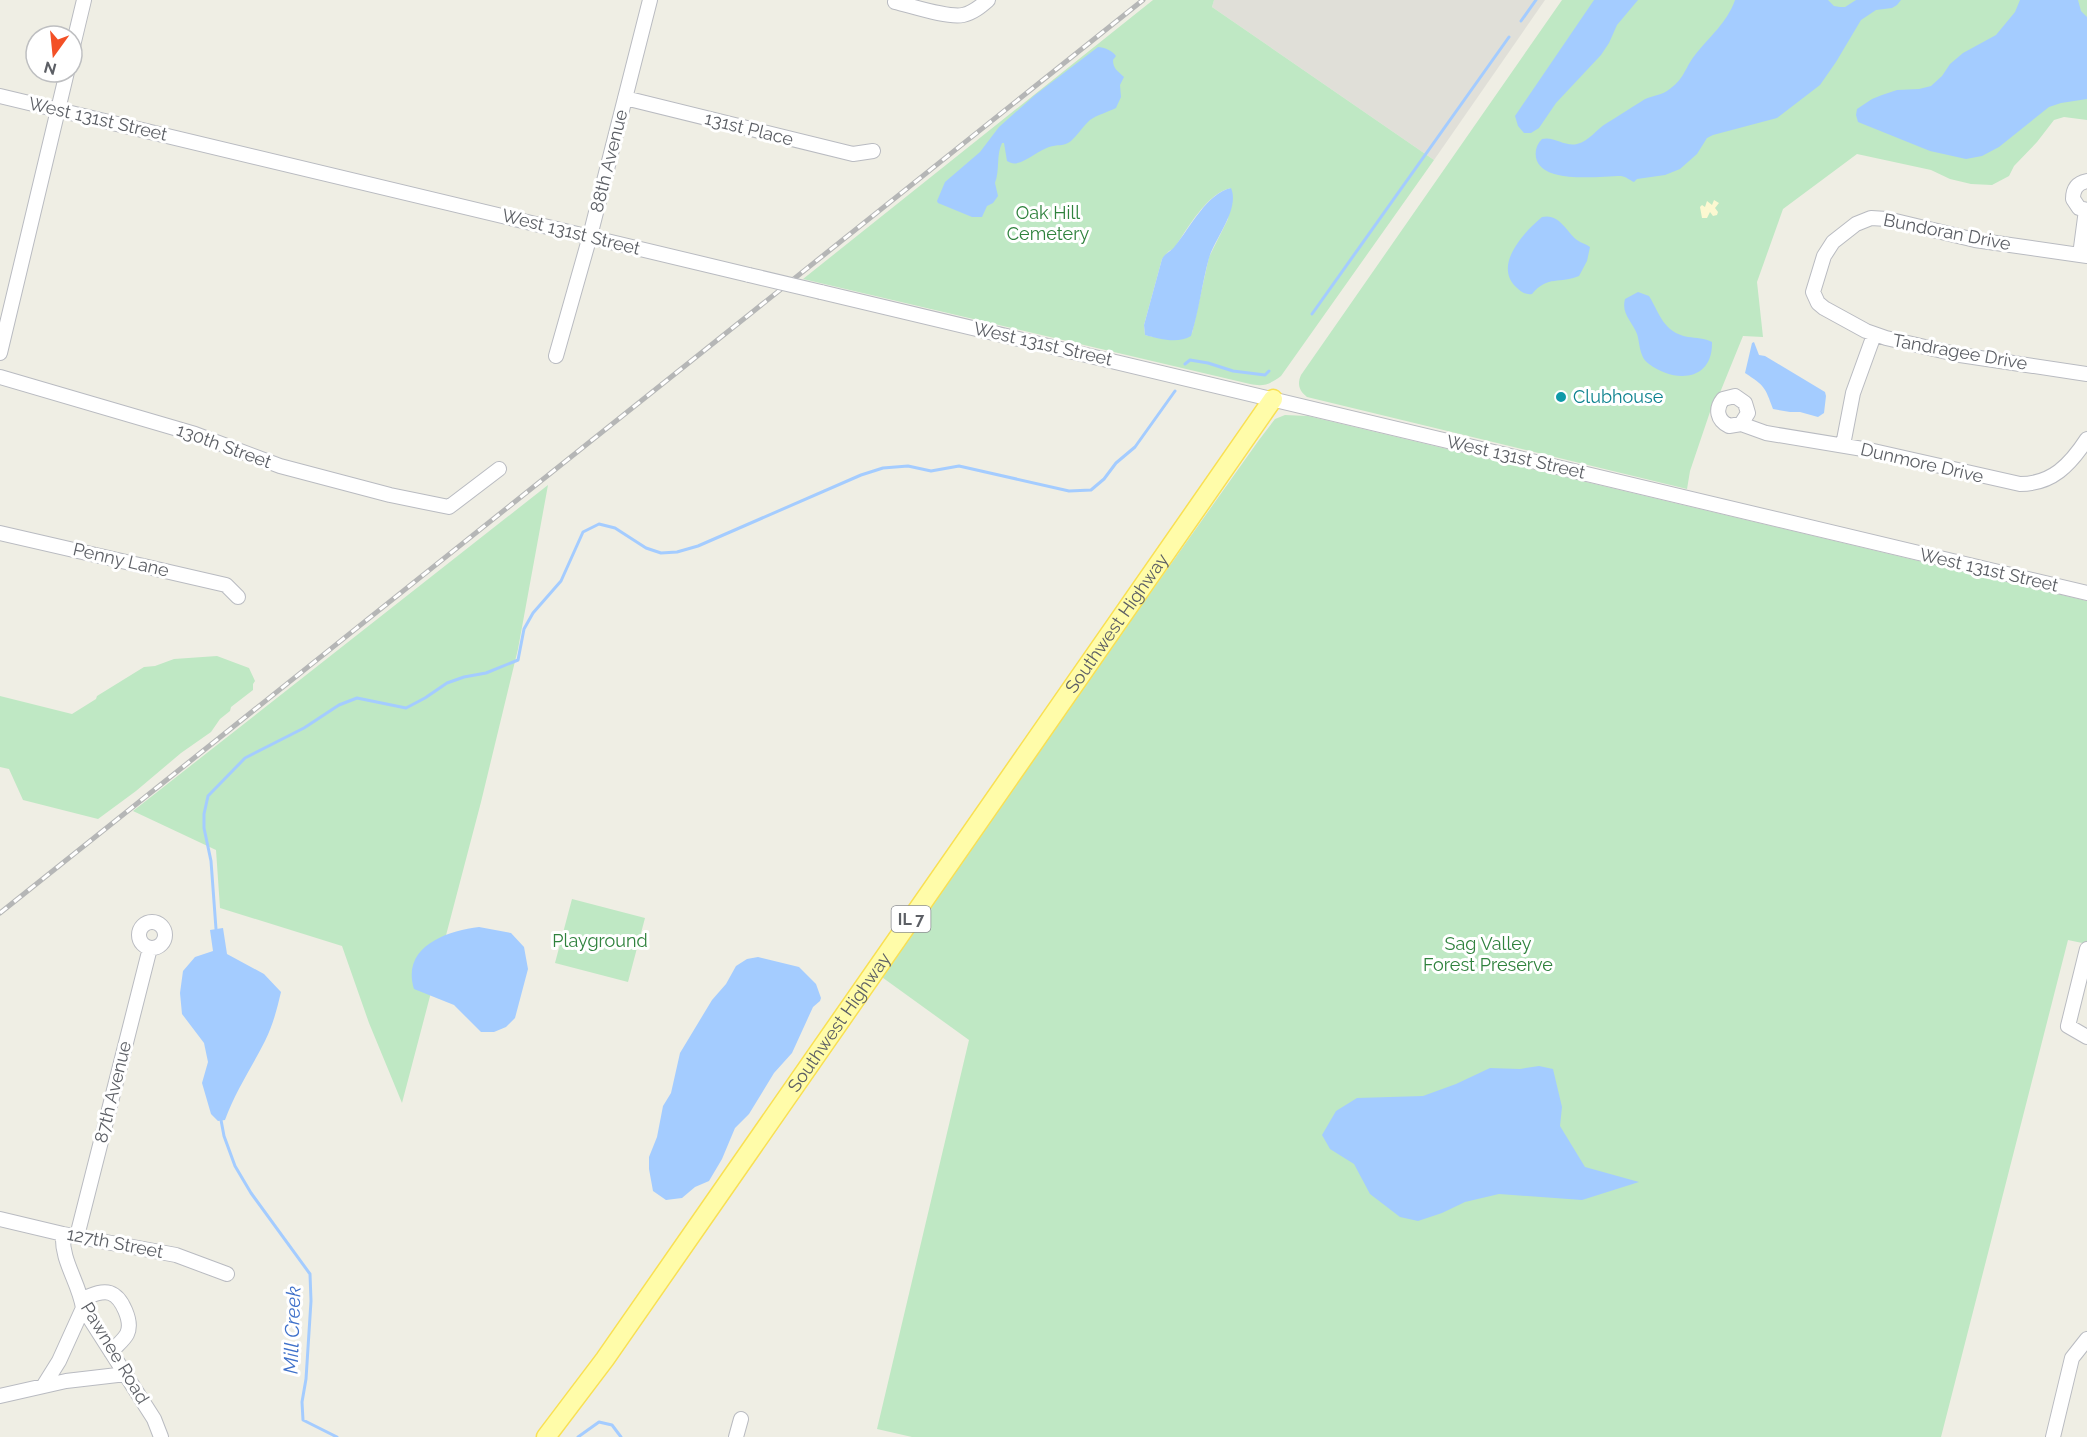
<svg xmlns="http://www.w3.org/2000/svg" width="2087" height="1437" font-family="Raleway,sans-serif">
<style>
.industrial{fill:#e0dfd8}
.green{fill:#bfe8c4;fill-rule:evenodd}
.sand{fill:#fcf8d1}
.water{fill:#a4ccff}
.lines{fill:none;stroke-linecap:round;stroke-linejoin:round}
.stream{stroke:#a4ccff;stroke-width:3}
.minor-casing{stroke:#b9bbc1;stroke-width:16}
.major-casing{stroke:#f9e053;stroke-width:21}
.minor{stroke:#fff;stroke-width:14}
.major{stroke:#fffca9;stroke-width:18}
.rail-casing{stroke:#b5b6b6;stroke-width:5}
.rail{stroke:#fff;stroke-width:3;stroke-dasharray:9;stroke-linecap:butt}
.minor-bridge-casing{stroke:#b9bbc1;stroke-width:16;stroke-linecap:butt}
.minor-bridge{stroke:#fff;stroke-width:14}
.culture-dot{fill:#0f9aa8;stroke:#fff;stroke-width:2}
.labels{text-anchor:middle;stroke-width:6;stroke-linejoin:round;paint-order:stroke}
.shield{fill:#fff;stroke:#8d8f93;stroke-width:1.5}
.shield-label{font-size:16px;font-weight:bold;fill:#5c5f65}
.street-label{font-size:18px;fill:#5c5f65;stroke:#fff}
.park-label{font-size:18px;fill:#2f823d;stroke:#fff}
.culture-label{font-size:18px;fill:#0d838f;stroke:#fff;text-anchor:start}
.water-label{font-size:20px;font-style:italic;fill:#3f71ca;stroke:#fff}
</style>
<rect width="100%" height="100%" fill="#efeee4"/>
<!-- industrial -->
<path class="industrial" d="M1214,0H1545L1434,160L1212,7Z"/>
<!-- green -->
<path class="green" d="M1153,0H1214L1212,7L1434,160L1281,376C1270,384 1264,387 1250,384L803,279ZM1231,188L1228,219L1209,257L1192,333C1174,338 1163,340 1145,335L1144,325L1162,259L1169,251L1174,249C1186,230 1208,192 1231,188Z
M1562,0H2087V120L2064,117L2054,120L2037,142L2014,166L2009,176L1992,185L1971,184L1950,179L1931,170L1857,154L1783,209L1757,282L1763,337L1743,336L1719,395L1713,403L1690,471L1687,489L1307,397C1299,391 1297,384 1301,375Z
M1285,415L1308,416L2087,601V944L2068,940L1941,1437H912L877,1429L969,1040L879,975L1259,440L1275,419Z
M548,485L518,649L481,802L402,1103L369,1023L342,946L220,908L216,850L133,811Z
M217,656L249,668L255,681L253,684V690L231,707L230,711L220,719L211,732L181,753L136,791L98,819L23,800L9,769L0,767V696L72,714L96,699L97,696L144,667L155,666L174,659Z
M572,899L645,918L628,982L555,963Z"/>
<!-- sand -->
<path class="sand" d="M1714,200L1719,203L1715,208L1718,212L1717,215L1713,216L1710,212L1707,218H1702L1700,207L1702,205L1705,207L1707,201L1712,205Z"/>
<!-- water -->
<path class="water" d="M1594,0H1638L1617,25L1609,43L1601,55L1556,103L1539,128L1531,133H1524L1518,126L1515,116Z
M1735,0H1828L1834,6L1840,7H1845L1856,0H1901L1897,5L1892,8L1876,10L1861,20L1836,62L1820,85L1777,118L1713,135L1707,138L1697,154L1680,169L1665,175L1637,179L1634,182C1629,180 1627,177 1621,176C1600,176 1547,184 1537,161C1534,153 1536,145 1542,139C1554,136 1565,147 1577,144C1590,141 1596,129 1607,123C1619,116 1630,108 1642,101C1649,96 1659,96 1667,91C1685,79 1684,69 1695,55C1709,37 1727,23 1735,0Z
M2020,0H2078L2081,11L2087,17V99L2061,103L2049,107L1999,147L1982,156L1966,159L1930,151L1858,122L1856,115L1857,109L1872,99L1882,95L1897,90L1919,89L1931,86L1942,76L1950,64L1963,53L1996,35L2015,12Z
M1098,47C1104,47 1113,51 1116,56L1113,60C1113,69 1118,71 1124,77L1120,85L1121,97L1116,108C1108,112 1097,115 1090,120C1083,126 1078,135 1071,141C1064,147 1057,144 1049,147C1040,150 1029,159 1021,162C1015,164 1012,164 1007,161L1004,143H1002C996,155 1000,170 995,183L998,196L993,203L987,206L982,217H972L938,203L937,201L945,182L980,152L999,127L1035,95Z
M1231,188C1240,209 1215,238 1209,258C1202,283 1199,311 1191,336C1178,344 1159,339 1145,335L1144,325L1162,259C1166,252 1171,252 1175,246C1190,228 1207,193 1231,188Z
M1542,217C1559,213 1566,231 1577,240C1581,243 1586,244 1590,247L1587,261L1579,276C1560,284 1548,275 1532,294C1525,295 1521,292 1516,287C1493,265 1524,232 1542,217Z
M1638,292L1649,296C1660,314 1663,332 1688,337C1696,338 1705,338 1712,342C1713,382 1674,383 1649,364C1639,357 1640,343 1637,334C1632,321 1621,314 1625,299Z
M1754,342L1759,355L1765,356L1825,392L1826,396L1824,413L1818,417L1800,412H1790L1773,409C1765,387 1765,386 1745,373L1752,343Z
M479,927L511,933L524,947L528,969L515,1018L506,1027L494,1032H481L454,1005L414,989C401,947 446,931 479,927Z
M223,928L227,954L264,974L281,992C277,1009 273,1025 265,1041C252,1067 235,1092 225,1120L218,1121L211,1114L202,1083L208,1062L204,1043L182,1014L180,993L183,971L195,957L213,951L210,930Z
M758,957L799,967L816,984L821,998L820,1001L813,1007L792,1053L774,1073L749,1114L735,1128L722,1159L709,1181L695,1187L682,1198L666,1200L653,1191L649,1169V1157L657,1137L663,1106L671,1093L680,1053L712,1000L726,984L736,966L747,959Z
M1539,1066L1553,1069L1562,1107L1560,1126L1585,1167L1639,1182L1582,1200L1499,1194L1465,1202L1442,1213L1418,1221L1400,1217L1370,1194L1354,1164L1330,1149L1322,1135L1336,1111L1357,1098L1423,1096L1456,1084L1490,1068L1520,1069Z"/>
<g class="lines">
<!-- stream -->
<path class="stream" d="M1521,21L1536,0
M1312,314L1509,37
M1185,364L1190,360L1208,363L1233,371L1265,375L1269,371
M216,929L211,861L204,828V814L208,796L245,758L304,728L339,705L357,698L406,708L425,698L447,683L464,677L486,673L518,660L524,629L533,613L561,581L583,532L599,524L615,528L646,548L661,553L677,552L698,546L861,475L883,468L908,466L931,471L959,466L1069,491L1091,490L1104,479L1116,463L1135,447L1175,391
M221,1120L224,1136L235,1166L251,1193L310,1274L311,1301L306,1379L302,1402L303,1420L337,1437
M578,1437L599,1422L612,1425L621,1437"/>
<!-- minor casing -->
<g class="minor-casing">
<path id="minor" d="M896,0L895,2C912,6 947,18 963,15C973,13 981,6 988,0
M72,50L84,0
M0,96L749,275
M625,98L853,154L873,151
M2087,181C2077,183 2073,189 2073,199L2079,208L2087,210
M2080,255L2086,210
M2087,256L1975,240L1887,219L1871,218L1856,224L1833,242L1824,256L1813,292L1818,303L1824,308L1866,331L1886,338L1960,355L2087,374
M821,292L2087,593
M0,353L67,72
M556,356L590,236L650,0
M0,377L195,434L280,466L390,495L449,507L499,469
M1741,424L1748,413L1745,403L1735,396L1723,399C1715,409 1717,420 1729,426L1741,424L1766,433L1869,450L2020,484C2052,484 2070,465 2087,439
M1843,445L1853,393L1874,335
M0,533L226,585L238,597
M139 935a13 13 0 1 1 26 0a13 13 0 1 1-26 0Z
M2087,949L2068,1026L2087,1037
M0,1219L63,1234L176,1255L227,1274
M63,1234C61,1261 79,1282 83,1308L154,1419L161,1437
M77,1236L150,948
M82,1299C90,1296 101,1290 110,1293C122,1297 133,1322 127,1334C124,1340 116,1346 111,1352
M44,1385L59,1361L83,1308
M0,1396L66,1381L126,1374
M736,1437L741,1419
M2053,1437L2072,1358L2087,1339"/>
</g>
<!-- major casing -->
<g class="major-casing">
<g id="major">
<path id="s1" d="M546,1437L605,1359L1273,399"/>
</g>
</g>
<!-- minor -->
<use href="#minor" class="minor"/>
<!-- major -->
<use href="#major" class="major"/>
<!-- rail casing -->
<g class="rail-casing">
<path id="rail" d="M0,913L1143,0"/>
</g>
<!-- rail -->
<use href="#rail" class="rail"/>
<!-- minor-bridge casing -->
<g class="minor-bridge-casing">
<path id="minor-bridge" d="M749,275L821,292"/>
</g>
<!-- minor-bridge -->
<use href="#minor-bridge" class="minor-bridge"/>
</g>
<!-- markers -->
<circle class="culture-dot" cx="1561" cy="397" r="6"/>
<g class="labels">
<!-- shield labels -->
<rect class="shield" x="891.5" y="906" width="39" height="26" rx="4.5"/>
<g class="shield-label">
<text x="911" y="925">IL 7</text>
</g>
<!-- street labels -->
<g class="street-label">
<text transform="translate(98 119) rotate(13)" y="6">West 131st Street</text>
<text transform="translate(749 129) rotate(14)" y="6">131st Place</text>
<text transform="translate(609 161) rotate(-76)" y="6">88th Avenue</text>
<text transform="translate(571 232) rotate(14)" y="6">West 131st Street</text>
<text transform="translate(1947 232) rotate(11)" y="6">Bundoran Drive</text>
<text transform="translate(1043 344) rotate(13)" y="6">West 131st Street</text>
<text transform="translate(1960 352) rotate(10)" y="6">Tandragee Drive</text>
<text transform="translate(224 446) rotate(20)" y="6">130th Street</text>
<text transform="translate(1516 457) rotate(13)" y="6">West 131st Street</text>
<text transform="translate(1922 463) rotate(13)" y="6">Dunmore Drive</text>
<text transform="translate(121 560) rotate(13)" y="6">Penny Lane</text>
<text transform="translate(1989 570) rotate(13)" y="6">West 131st Street</text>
<text dy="6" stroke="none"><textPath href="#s1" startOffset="994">Southwest Highway</textPath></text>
<text dy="6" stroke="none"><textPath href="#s1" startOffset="508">Southwest Highway</textPath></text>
<text transform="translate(113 1092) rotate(-76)" y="6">87th Avenue</text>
<text transform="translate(115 1243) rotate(11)" y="6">127th Street</text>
<text transform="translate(115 1353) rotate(59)" y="6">Pawnee Road</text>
</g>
<!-- park labels -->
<g class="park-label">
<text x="1048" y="219">Oak Hill<tspan x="1048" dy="21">Cemetery</tspan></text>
<text x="600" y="947">Playground</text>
<text x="1488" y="950">Sag Valley<tspan x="1488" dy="21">Forest Preserve</tspan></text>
</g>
<!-- culture labels -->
<g class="culture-label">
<text x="1573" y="403">Clubhouse</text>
</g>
<!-- water labels -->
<g class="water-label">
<text transform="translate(292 1330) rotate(-88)" y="7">Mill Creek</text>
</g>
</g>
<!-- north arrow -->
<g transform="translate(54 54) rotate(195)"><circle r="28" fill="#ffffff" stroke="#bebfc1" stroke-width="1.5"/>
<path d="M0-4.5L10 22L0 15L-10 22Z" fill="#f35026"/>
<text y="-9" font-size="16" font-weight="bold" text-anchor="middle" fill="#5c5f65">N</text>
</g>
</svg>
